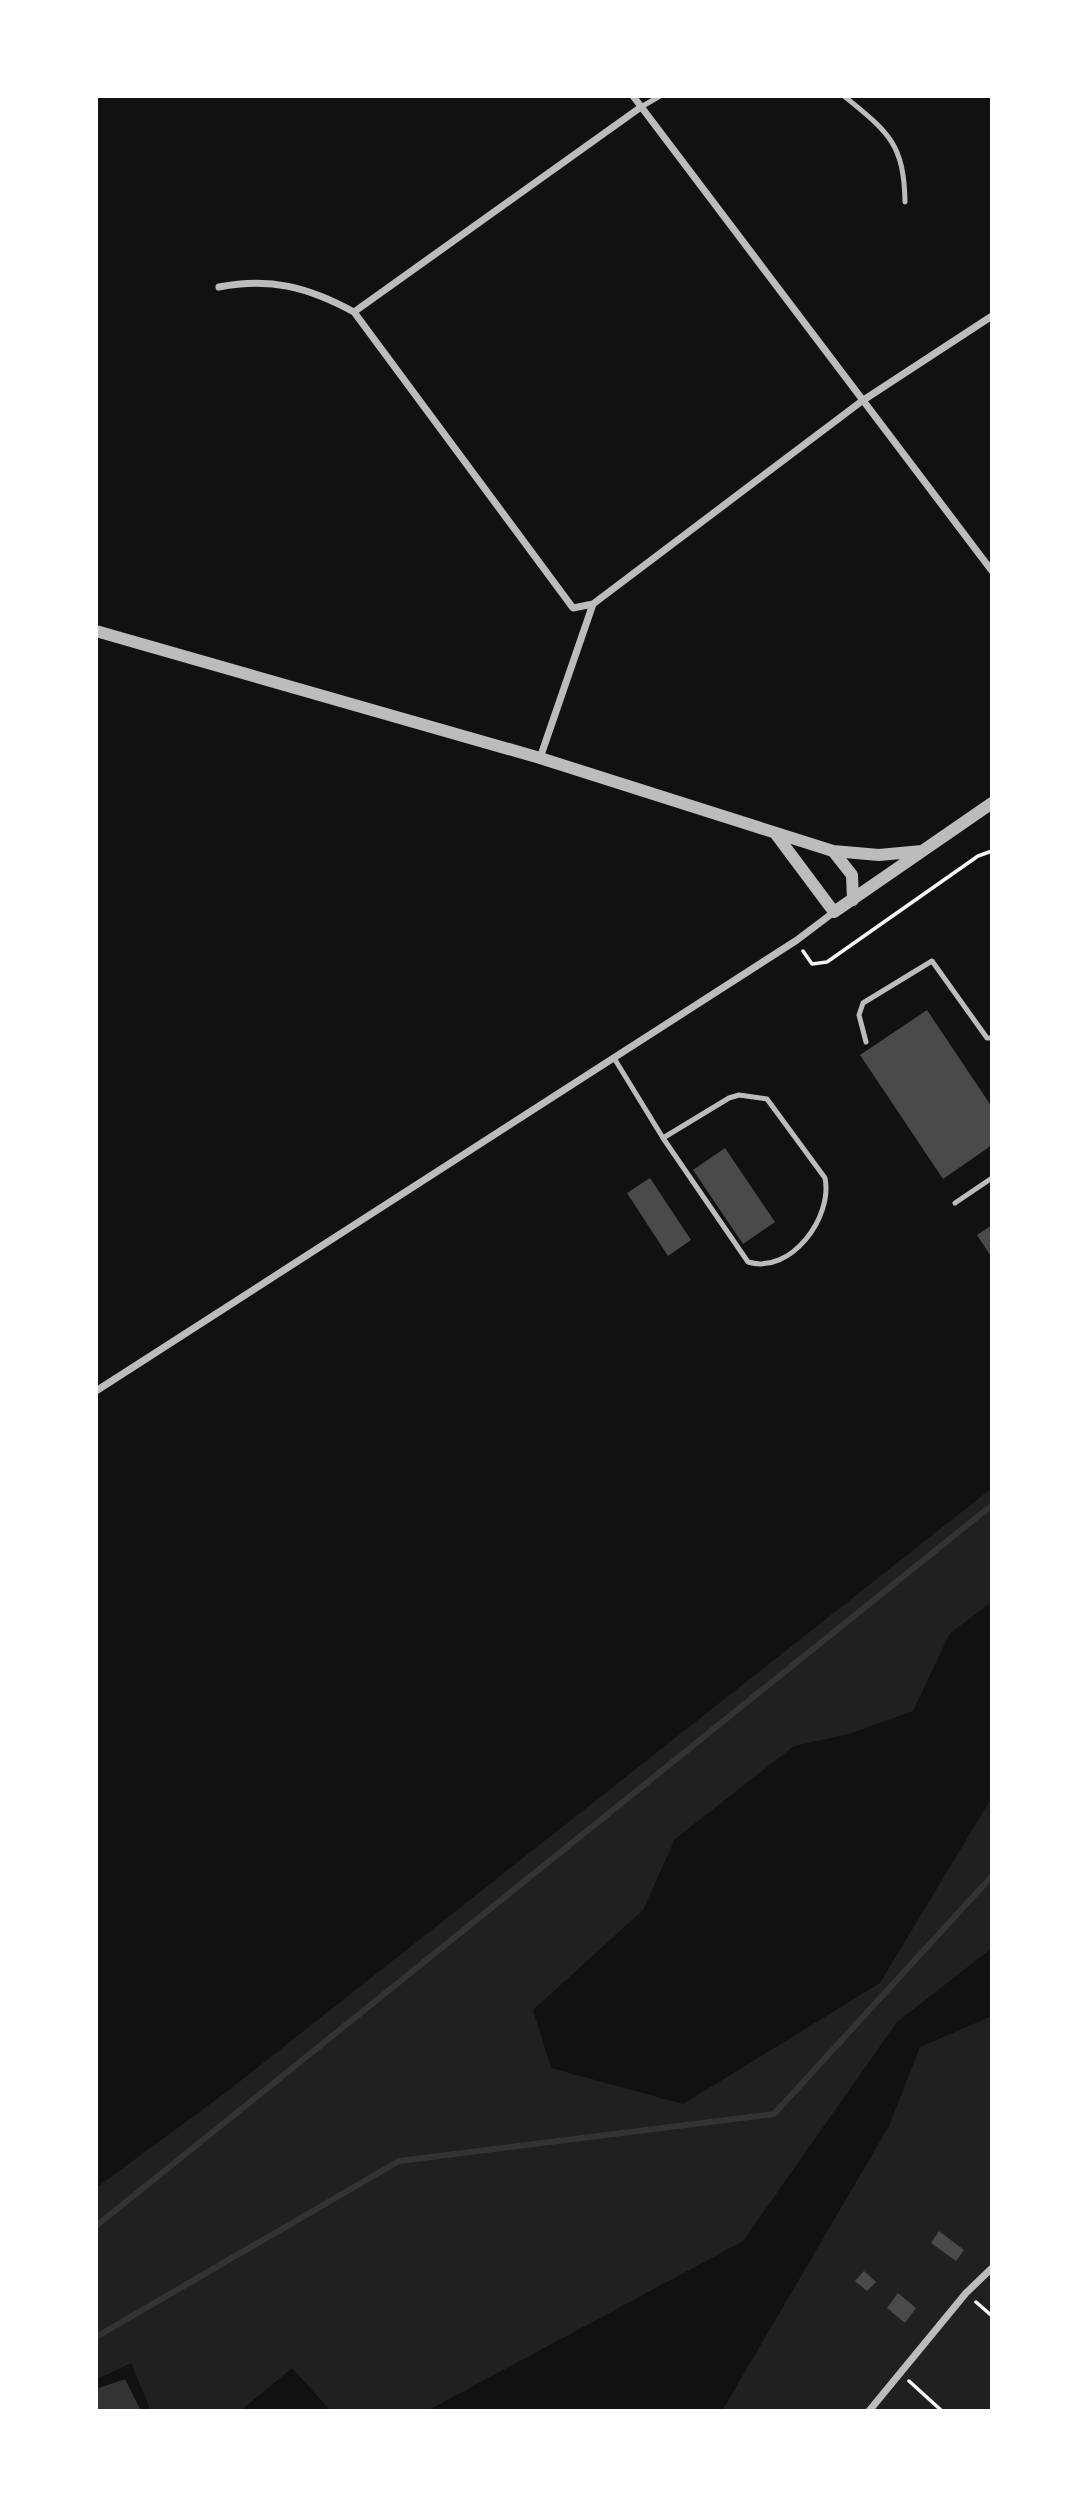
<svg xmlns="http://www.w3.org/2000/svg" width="1088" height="2507" font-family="'Space Grotesk',sans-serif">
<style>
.green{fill:#202020}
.water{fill:#333}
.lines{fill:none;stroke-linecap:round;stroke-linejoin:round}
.stream{stroke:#333;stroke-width:6}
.building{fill:#4a4a4a}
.path{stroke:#f5f5f5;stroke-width:3.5}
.service{stroke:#bcbcbc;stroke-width:5}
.minor{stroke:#bcbcbc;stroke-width:7}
.tertiary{stroke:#bcbcbc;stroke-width:12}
</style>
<rect width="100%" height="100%" fill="#111"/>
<!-- green -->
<path class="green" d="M992,1488V1602L950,1633L913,1711L849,1734L794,1746L675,1839L643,1910L533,2010L551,2068L683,2104L880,1983L992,1797V1948L897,2022L743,2241L427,2411H331L292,2368L240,2411H151L131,2363L96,2380V2188L225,2093Z
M992,2016V2411H722L889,2126L920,2047Z"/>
<!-- water -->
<path class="water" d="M125,2379L141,2411H96V2389Z"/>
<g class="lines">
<!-- stream -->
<path class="stream" d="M96,2226L992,1505
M96,2337L399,2161L774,2114L992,1876"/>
</g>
<!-- building -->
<path class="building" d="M927,1010L992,1107V1145L943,1179L860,1055Z
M725,1148L775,1222L743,1244L693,1170Z
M650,1178L691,1240L668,1256L627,1193Z
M992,1225V1258L977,1235Z
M939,2231L964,2250L956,2261L931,2243Z
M864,2271L876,2282L867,2291L855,2281Z
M898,2293L916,2308L905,2323L887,2308Z"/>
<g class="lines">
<!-- path -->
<path class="path" d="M803,951L812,964L827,962L978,856L992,851
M976,2302L992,2316
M909,2381L942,2411"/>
<!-- service -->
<path class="service" d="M844,96C888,132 904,143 905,202
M641,107L660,96
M866,1042L859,1015L863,1003L932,961L987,1038H992
M614,1058L663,1138L748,1262C791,1275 833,1217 825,1178L767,1099L739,1095L729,1098L663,1138
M955,1203L992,1178"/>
<!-- minor -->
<path class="minor" d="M633,96L992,571
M219,287C270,277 308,287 354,312L573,608L593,604
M354,312L641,107
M540,758L593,604L862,401L992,316
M96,1391L797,940L834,912
M869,2411L966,2293L992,2268"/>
<!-- tertiary -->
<path class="tertiary" d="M96,631L540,758L833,851L879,855L922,851
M775,833L834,912L992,803
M833,851L852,875L853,900"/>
</g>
<!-- border -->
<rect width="1088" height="2507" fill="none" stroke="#ffffff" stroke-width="196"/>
</svg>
